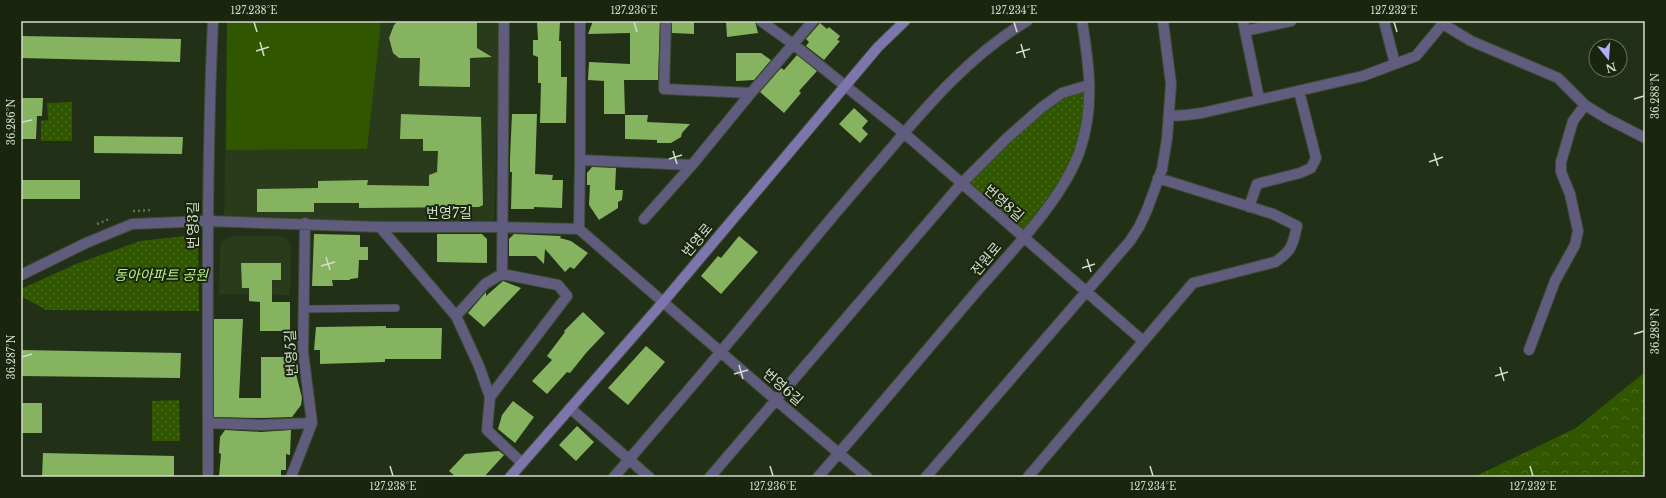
<svg xmlns="http://www.w3.org/2000/svg" width="1666" height="498" font-family="'Libre Baskerville','Noto Sans KR',serif">
<style>
.built{fill:#2a3b1b}
.grass{fill:#315600}
.forest{fill:url(#forest-crowns)}
.park{fill:url(#park-dots)}
.building{fill:#86b360}
.lines{fill:none;stroke-linecap:round;stroke-linejoin:round}
.lane-casing{stroke:#3e4c34;stroke-width:8}
.street-casing{stroke:#3e4c34;stroke-width:12}
.secondary-casing{stroke:#3e4c34;stroke-width:12}
.path{stroke:#626f59;stroke-width:2.5;stroke-dasharray:2 3;stroke-linecap:butt}
.lane{stroke:#605c7e;stroke-width:7}
.street{stroke:#605c7e;stroke-width:10}
.secondary{stroke:#7d76ad;stroke-width:10}
.ticks{fill:none;stroke:#d3dccd;stroke-width:1.5}
.labels{text-anchor:middle;stroke-width:4;stroke-linejoin:round;paint-order:stroke}
.street-label{font-size:14px;fill:#d3dccd;stroke:#19260d}
.park-label{font-size:14px;font-style:italic;fill:#b7f385;stroke:#19260d}
.neatline{fill:none;stroke:#d3dccd;stroke-width:1.5}
.ticks-label{font-size:10px;text-anchor:middle;fill:#d3dccd}
</style>
<defs>
<pattern id="forest-crowns" width="20" height="18" patternUnits="userSpaceOnUse"><rect width="20" height="18" fill="#315600"/><path d="M2 6a3 3 0 1 1 6 0M12 15a3 3 0 1 1 6 0" fill="none" stroke="#4e6e24"/></pattern>
<pattern id="park-dots" width="8" height="8" patternUnits="userSpaceOnUse"><rect width="8" height="8" fill="#315600"/><path d="M2 2h.1M6 6h.1" fill="none" stroke="#4e6e24" stroke-width="1.8" stroke-linecap="round"/></pattern>
</defs>
<rect width="100%" height="100%" fill="#223017"/>
<!-- built -->
<path class="built" d="M227,21H500L494,221L224,226Z
M233,236H281L287,239L291,246L290,295L219,294L220,246L224,240Z"/>
<!-- grass -->
<path class="grass" d="M227,21H381L367,149L226,150Z"/>
<!-- forest -->
<path class="forest" d="M1645,372V477H1474L1576,428Z"/>
<!-- park -->
<path class="park" d="M1089,85L1080,149L1023,238L961,184L1041,108Z
M72,102V141H41V121L48,120L47,103Z
M185,236L198,243L199,311L46,310L21,296V289L76,264L140,241Z
M179,400L180,441H152V401Z"/>
<!-- building -->
<path class="building" d="M537,21H560L559,41H561V77H567L566,123H540L541,83H538V57L533,55V40H538Z
M593,21H660L658,80H624L625,114H604V81L588,80L589,62L630,64V33L588,34Z
M672,21H694V34L672,33Z
M726,21H755L758,33L727,37Z
M397,22H477V48L492,57L470,58V87L419,86L420,58H399L393,53L389,38L394,25Z
M820,23L827,29L829,27L840,36L837,40L840,41L824,60L806,46L809,42L806,39Z
M21,36L181,39L180,62L21,58Z
M736,53H761L771,60L754,80L736,81Z
M797,55L817,71L799,91L801,93L784,113L760,92L781,68L784,70Z
M21,98H43L42,116H37L36,139H21Z
M854,108L868,121L862,128L868,134L860,143L839,124Z
M401,114L481,117L483,205L479,207L359,208V203H314V212H257V189L318,188V181L368,180L367,185L429,186V175L437,172L438,151H423V139H400Z
M512,114H537L535,174L553,175L552,180H563L562,208L534,207V209H511L512,172H510V158Z
M625,115H648L647,122L690,124L682,133L681,137L671,143H657V140L625,139Z
M94,136L183,137L182,154L94,153Z
M592,167L616,168L615,190H623L622,200L618,202V208L599,220L589,205L590,185H587V173Z
M21,180H80V199H21Z
M314,234L360,235V247H368V260H359L358,278L350,279V280H332L333,286H312Z
M437,234H482L487,239V263L437,262Z
M514,234L561,236L560,238L571,241L588,253L574,269L570,267L565,272L545,249L544,264L536,256H509V239Z
M739,236L758,252L721,294L701,276L718,256L721,258Z
M241,263H281V280H272V302H290V331H260V302L249,301V288H242Z
M503,281L521,288L484,327L468,313L486,292V296Z
M583,312L605,333L586,353L570,373L567,372L547,394L532,381L552,360L547,356L565,332L564,331Z
M214,319H243L239,398H261V357H295V370L302,398L301,405L292,417L261,418L214,417Z
M386,326V328H442L441,359H385V362L320,364V350H314L316,327Z
M646,346L665,362L628,405L608,388Z
M21,350L181,353L180,378L21,376Z
M513,401L534,417L515,443L498,429L502,415Z
M22,403H42V433H22Z
M577,426L594,442L576,461L559,445Z
M225,430L261,432L291,430L290,455L286,454V470H281V477H219L221,454L219,453L220,437Z
M499,451L504,455L484,477H456L449,471L465,454Z
M43,453L174,456V477H42Z"/>
<g class="lines">
<!-- lane casing -->
<g class="lane-casing">
<path id="lane" d="M303,309L396,308"/>
</g>
<!-- street casing -->
<g class="street-casing">
<path id="street" d="M666,21L664,89L751,93
M761,21L793,44L904,133L1143,341
M1243,21L1259,99
M1384,21L1395,64
M1443,24L1471,41L1558,78L1585,105L1606,118L1645,138
M1245,31L1291,21
M1170,116L1186,115L1202,113L1363,76L1395,64L1416,56L1445,21
M580,160L692,165
M1249,207L1257,184L1300,173L1311,168L1316,158L1299,91
M644,219L692,165L751,93L813,21
M380,227L456,316L479,366L490,397L487,430L522,463
M579,229L580,160V21
M502,274L504,21
M21,275L86,243L132,224L207,221L380,227H502L579,229L777,401L867,477
M456,316L485,284L502,274L558,285L567,296L490,397
M1529,350L1555,281L1575,245L1578,231L1570,194L1561,172V162L1573,121L1585,105
M570,408L649,477
M208,423L261,425L312,423
M208,477C208,325 206,173 213,21
M291,477L312,423L303,352L305,223
M614,477C673,408 733,339 790,268C822,229 855,190 888,152C929,103 972,54 1027,21
M710,477L961,184L1007,138L1041,108L1062,93L1089,85
M818,477C872,416 924,353 977,291C1011,252 1064,198 1080,150C1095,106 1089,65 1082,21
M926,477L1086,292L1130,241L1139,227L1147,210L1162,169L1167,139L1171,84L1163,21
M1028,477L1193,283L1275,262C1292,251 1293,244 1297,226L1273,214L1158,178"/>
</g>
<!-- secondary casing -->
<g class="secondary-casing">
<path id="secondary" d="M510,477L664,301L878,47L905,21"/>
</g>
<!-- path -->
<path class="path" d="M133,211L152,210
M97,224L109,219"/>
<!-- lane -->
<use href="#lane" class="lane"/>
<!-- street -->
<use href="#street" class="street"/>
<!-- secondary -->
<use href="#secondary" class="secondary"/>
</g>
<!-- ticks -->
<path class="ticks" d="M254,22L257,32M634,22L637,32M1014,22L1017,32M1394,22L1397,32M260,42L264,56M1021,44L1025,58M256,51L269,47M1016,53L1030,49M1634,99L1644,96M22,122L32,120M673,151L677,164M1434,153L1438,166M669,159L682,155M1429,162L1443,157M326,257L330,270M1087,259L1091,272M321,266L335,262M1082,268L1095,264M1634,334L1644,331M22,357L32,354M739,365L743,379M1500,367L1504,381M734,374L748,370M1495,376L1508,372M390,466L393,476M770,466L773,476M1150,466L1153,476M1530,466L1533,476"/>
<g class="labels">
<!-- street labels -->
<g class="street-label">
<text transform="translate(1004 203) rotate(41)" y="5">번영8길</text>
<text x="449" y="218">번영7길</text>
<text transform="translate(193 225) rotate(-90)" y="5">번영3길</text>
<text transform="translate(697 240) rotate(-50)" y="5">번영로</text>
<text transform="translate(986 259) rotate(-50)" y="5">전원로</text>
<text transform="translate(291 353) rotate(-93)" y="5">번영5길</text>
<text transform="translate(783 387) rotate(41)" y="5">번영6길</text>
</g>
<!-- park labels -->
<g class="park-label">
<text x="161" y="280">동아아파트 공원</text>
</g>
</g>
<!-- border -->
<rect width="1666" height="498" fill="none" stroke="#19260d" stroke-width="44"/>
<!-- north arrow -->
<g transform="translate(1608 58) rotate(163)"><circle r="19" fill="#19260d" stroke="#636f5a"/>
<path d="M0-3L7 15L0 10L-7 15Z" fill="#b5acf8"/>
<text y="-6" font-size="11" font-weight="bold" text-anchor="middle" fill="#d3dccd">N</text>
</g>
<rect x="22" y="22" width="1622" height="454" class="neatline"/>
<g class="ticks-label">
<text x="254" y="14">127.238°E</text>
<text x="634" y="14">127.236°E</text>
<text x="1014" y="14">127.234°E</text>
<text x="1394" y="14">127.232°E</text>
<text transform="translate(1655 96) rotate(-90)" y="4">36.288°N</text>
<text transform="translate(11 122) rotate(-90)" y="4">36.286°N</text>
<text transform="translate(1655 331) rotate(-90)" y="4">36.289°N</text>
<text transform="translate(11 357) rotate(-90)" y="4">36.287°N</text>
<text x="393" y="490">127.238°E</text>
<text x="773" y="490">127.236°E</text>
<text x="1153" y="490">127.234°E</text>
<text x="1533" y="490">127.232°E</text>
</g>
</svg>
